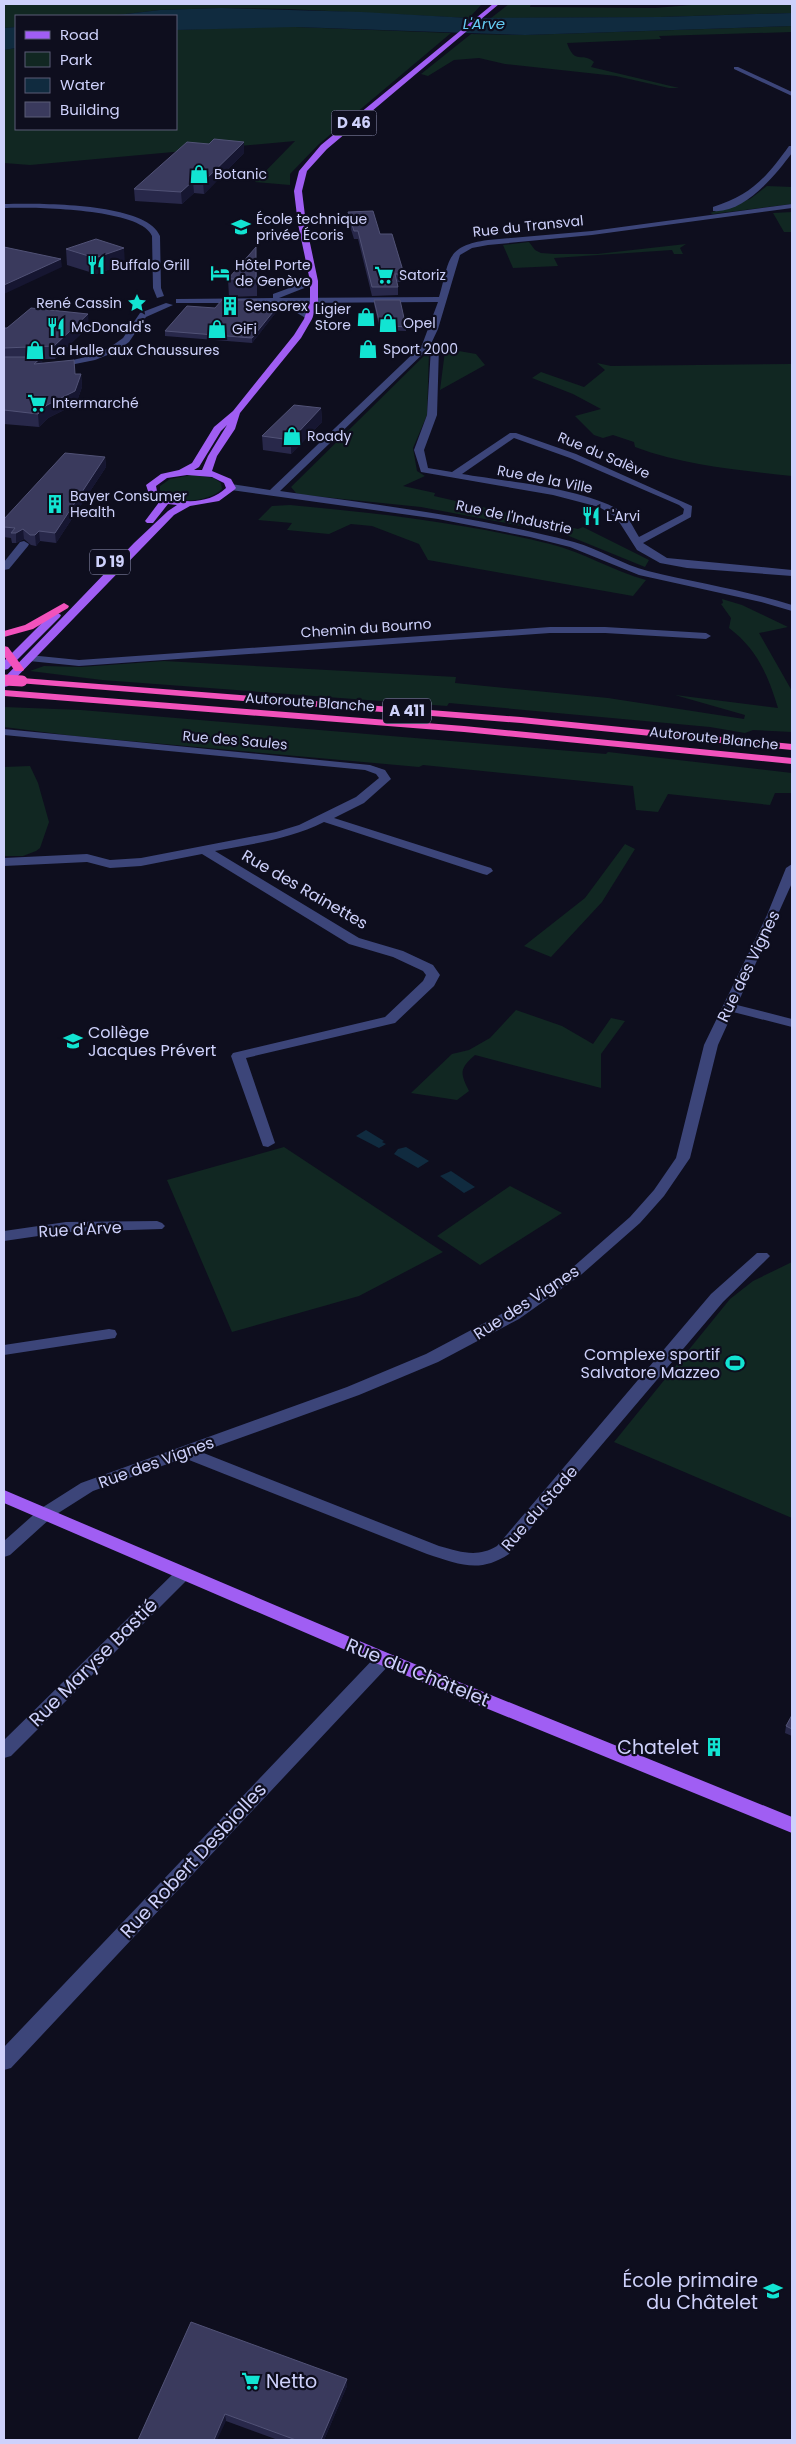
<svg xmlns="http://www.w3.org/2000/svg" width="796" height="2444" font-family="Poppins,sans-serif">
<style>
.green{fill:#112722}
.water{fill:#102b3f}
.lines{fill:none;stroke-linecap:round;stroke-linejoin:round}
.minor{fill:#3c4579;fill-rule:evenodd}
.major{fill:#a05ef3;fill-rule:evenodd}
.highway{fill:#f252bc;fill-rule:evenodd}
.highway-bridge{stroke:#f252bc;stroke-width:11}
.wall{fill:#28284a}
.shaded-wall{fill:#161631}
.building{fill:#3a3a5d;stroke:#515276}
.labels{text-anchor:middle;stroke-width:4.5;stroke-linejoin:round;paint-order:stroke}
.far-poi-label{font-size:14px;fill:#ced1fb;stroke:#0e0e1e;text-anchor:start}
.far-street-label{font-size:14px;fill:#ced1fb;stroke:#0e0e1e}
.far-water-label{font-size:15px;font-style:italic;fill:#64cbf3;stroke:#0e0e1e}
.shield{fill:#0e0e1e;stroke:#9496b9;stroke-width:1}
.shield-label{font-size:15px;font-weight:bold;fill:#ced1fb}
.street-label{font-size:16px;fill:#ced1fb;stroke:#0e0e1e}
.poi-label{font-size:16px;fill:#ced1fb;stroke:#0e0e1e;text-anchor:start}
.near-street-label{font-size:19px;fill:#ced1fb;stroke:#0e0e1e}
.near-poi-label{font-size:19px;fill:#ced1fb;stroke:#0e0e1e;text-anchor:end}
</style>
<rect width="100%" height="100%" fill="#0e0e1e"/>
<!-- green -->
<path class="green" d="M4,4H482L469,18L288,9L221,8L160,10L109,16H16V27L4,28Z
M509,4H531L530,7L655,8L703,4H792V13L661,17L491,18Z
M792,26V32L659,36L661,39L567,43C575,66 582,51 594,62L591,67L679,88H669L616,76L505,64L479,58L454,60L428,76L421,74L471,34L525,35Z
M252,27H296L451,33L318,145L290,174V185L255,182L295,141L30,165L4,163V50L16,48V129H176V30Z
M767,186L792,187V204L713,214L710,213L750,199Z
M792,212V232H784L773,213Z
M529,242L535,250L541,253L555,254H597L686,244L680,248L683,254H674L672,250L554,258L558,266L513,268L503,245Z
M453,350L476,354L485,365L440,390L445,351Z
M429,351L427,415L413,448L417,471L425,476L403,486L435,493L434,496L578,529L583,527L649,560L645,567L564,534L421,507L304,495L296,493L291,487Z
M597,363L611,366L792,364V476C739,470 686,466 635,447L634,442L613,435L603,438L594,435L575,416L601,409L573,394L532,378L541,372L584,387L605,370Z
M192,475L214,478L221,483L222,489C210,502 171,506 160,490V486L170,479Z
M290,505C377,513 465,523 550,544C583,552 613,571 646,580L633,596L428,560L419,544L372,526L351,524L329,534L287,530L292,523L258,520L272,506Z
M722,599L742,605L788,627L759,633L792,691V732L753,730L745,733L710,727L449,703L447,706L102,680L30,671L44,666L81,667L164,661L456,677L455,683L608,698L744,719L745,715L675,695L778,708C768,675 757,649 729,628L731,618L721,604L723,603Z
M4,707L81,710L606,754L608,752L792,773V793H775L770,805L668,794L658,812L636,810L633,786L423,765L419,767L74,736L4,727Z
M30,766L38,783L49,822L40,848L36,851L23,856H4V767Z
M625,844L635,849L602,902L551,957L524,946L585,898Z
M516,1010L562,1026L593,1044L611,1018L625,1021L601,1054V1088L475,1055C459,1069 460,1073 469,1091L457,1100L411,1093L452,1054L469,1050L490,1038Z
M284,1147L443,1252L359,1296L232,1332L167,1180Z
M510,1186L562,1213L480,1265L437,1236Z
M792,1262V1518L614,1442L730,1299L753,1281Z"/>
<!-- water -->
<path class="water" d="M221,8L362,12L469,18L661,17L792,13V26L525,35L296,27L176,30V16H109L160,10Z
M16,27V48L4,50V28Z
M366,1130L384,1141L382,1142L386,1144L379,1148L356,1136Z
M406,1147L429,1161L418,1168L394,1154L398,1149Z
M451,1171L475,1187L464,1193L440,1176Z"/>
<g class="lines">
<!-- minor -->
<path class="minor" d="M734,67H738L792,92V96L734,69Z
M789,146H792V153C776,174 745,214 713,211V207C751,195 766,178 789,146Z
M4,204C36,203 147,202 160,236L161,288L164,296L157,298L153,288L152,236C141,208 31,207 4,208Z
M792,204V208L592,235L488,245L472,248L460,255L438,329L429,348L280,491C379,505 478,517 574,542C600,549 623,565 648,571C696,583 745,590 792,605V611L761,602L639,575L570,547L530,537L438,519L231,490L226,487L231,484L270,490L422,345L438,302L286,303L298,306L312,315L313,317L309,320L292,310L279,306V303H176V299L273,298V294L314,279H317V283L279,298L439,297C450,260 445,246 488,240L592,231Z
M166,303L173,305L146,317L129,342L115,352L95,360L55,368L51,365L90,356L109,348L123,338L140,313Z
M435,344L439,347L437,415L424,450L428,468L452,472L510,433H516L576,454L692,506L691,517L643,543L667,558L792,570V576L687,568L660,563L637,550L616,517L599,507L553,495L421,472L414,450L427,415L431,347ZM514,438L570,458L679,505L684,509L683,514L639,537C634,529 629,517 622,512C588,489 504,481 462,474Z
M24,541L29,544L28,546L9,569L4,570V562L20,542Z
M550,627H605L706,633L711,636L706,639L605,633H550L79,666L29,661L24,658L29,655L79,660Z
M4,729L370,765L385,770L391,779L364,803L334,818L491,868L493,871L487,875L483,874L324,822C290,839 252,844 215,851L359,938L403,951L433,965L440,975L434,986L395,1023L246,1058L275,1143L268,1147L263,1146L231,1056L233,1053L385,1017L423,981L426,975L423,971L393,957L349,944L202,854L141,866L110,868L87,862L4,866V858L87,854L110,860L141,858L276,832L299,825L356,797L379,778L376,774L365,770L4,735Z
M792,864V883L737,1005L792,1019V1027L733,1012L718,1045L690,1158L664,1196L640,1223L582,1274L519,1319L438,1362L359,1395L201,1452L439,1546C461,1552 477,1558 497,1546L711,1294L757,1253H767L770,1256L767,1259L723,1302L509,1554C479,1574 459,1564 427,1554L184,1458L93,1491L52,1517L10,1555L4,1557V1541L40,1509L81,1483L347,1387L426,1354L507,1311L572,1268L630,1217L654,1190L676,1158L704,1045L767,915L786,868Z
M157,1221L162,1223L165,1226L162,1229L66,1232L4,1241V1231L66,1222Z
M109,1329L115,1330L117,1334L115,1338L4,1355V1345Z
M183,1568L189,1570L192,1574L189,1578L11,1756L4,1758V1740L177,1570Z
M384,1652L390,1654L393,1659L390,1664L11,2068L4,2070V2047L378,1654Z"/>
<!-- major -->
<path class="major" d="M493,4H499L327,149L307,171L302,191L306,224L318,281V301L312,319L301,338L240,413L235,429L217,456L212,471L231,479L236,488L234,490L219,501L190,506L174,515L8,686L4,687V678L134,543L168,511L177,505L168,504L153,523H147L145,521L160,501L149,494L146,485L161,474L179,470L192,463L214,427L233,411L294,335L304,319L310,301V281L298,224L294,191L299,171L321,145ZM227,425L208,456L202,470H194L199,467L221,431ZM187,475L212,477L224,483L226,488C209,505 175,505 157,491L156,486L167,478Z
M56,612L61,615L60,617L8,669L4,670V661L52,613Z
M4,1490L390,1654L792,1817V1833L378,1664L4,1503Z"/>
<!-- highway -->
<path class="highway" d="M64,603L69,606L68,608L33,629L4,637V631L25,625Z
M4,646L8,647L24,669L23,671H15L4,656Z
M22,678L521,717L792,744V750L521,723L18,683V679Z
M4,690L464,726L792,758V764L464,732L4,696Z"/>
<!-- highway-bridge -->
<path class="highway-bridge" d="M4,680L22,681"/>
</g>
<!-- wall -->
<path class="wall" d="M244,153L204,194L194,193L182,204L135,201L134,189Z
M348,212L380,234L404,274V282H397L398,287V295L372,296L358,239H354L348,220Z
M66,249L125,264L96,274L67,265Z
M257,263V296L229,297L228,279Z
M374,300L406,327V331L380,330L374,304Z
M257,305L277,307V311L252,343L165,336V331Z
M89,326L55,359H42V363L75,374H81L82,387L76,404L48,418L39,427L4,424V328Z
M321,408L322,422L291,454L263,450L262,436Z
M105,457L106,467L56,543L40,541L36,546L31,545L24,539L16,543H12L11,538L4,537V519Z
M792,1715V1736L785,1733L786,1726Z
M191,2322L347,2386L324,2440H278L226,2421Z"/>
<!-- shaded-wall -->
<path class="shaded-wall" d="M244,142V153L204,194L203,182Z
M193,181L194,193L182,204L181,192Z
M124,248L125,264L96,274L95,258Z
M61,259L62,267L4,294V285Z
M277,307V311L252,343V338Z
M88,314L89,326L55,359L54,346Z
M42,357L43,370L34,364Z
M81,374L82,387L76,404L48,418L39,427L38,414Z
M321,408L322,422L291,454V440Z
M105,457L106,467L56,543L55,533Z
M23,529L24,539L16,543V533Z
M39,531L40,541L36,546L35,535Z
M347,2379V2386L324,2440H321Z
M225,2414L226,2421L217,2440H214Z"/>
<!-- building -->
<path class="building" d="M214,139L244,142L203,182L193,181L181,192L134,189L187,142L209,144Z
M373,211L380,234H392L404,274H395L398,287H372L358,231H354L348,212Z
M96,239L124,248L95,258L66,249Z
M4,247L61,259L4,285Z
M256,247V279H228Z
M222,300H257V305L277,307L252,338L165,331L187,306L215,308Z
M374,300H400L406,327L380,325Z
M31,308L88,314L54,346L4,348V328H7Z
M4,357H42L34,364L74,360L75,374H81L75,391L47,405L38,414L4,410Z
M294,405L321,408L291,440L262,436Z
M65,453L105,457L55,533L39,531L35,535H30L23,529L16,533H11L15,528L4,527V519Z
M792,1715V1729L786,1726Z
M191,2322L347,2379L321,2440H296L225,2414L214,2440H138Z"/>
<!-- icons -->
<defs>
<g id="shop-bare" transform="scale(1.5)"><path d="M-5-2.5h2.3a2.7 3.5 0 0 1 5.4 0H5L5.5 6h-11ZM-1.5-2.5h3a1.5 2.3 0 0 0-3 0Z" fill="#12e4d2" stroke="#0e0e1e" stroke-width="2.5" paint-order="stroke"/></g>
<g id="university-bare" transform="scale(1.5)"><path d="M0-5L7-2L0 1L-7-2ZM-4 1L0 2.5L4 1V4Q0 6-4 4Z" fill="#12e4d2" stroke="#0e0e1e" stroke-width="2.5" paint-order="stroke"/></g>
<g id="restaurant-bare" transform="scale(1.5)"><path d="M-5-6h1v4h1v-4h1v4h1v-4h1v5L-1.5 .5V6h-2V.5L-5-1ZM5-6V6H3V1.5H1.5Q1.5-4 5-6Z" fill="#12e4d2" stroke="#0e0e1e" stroke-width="2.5" paint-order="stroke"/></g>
<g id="hotel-bare" transform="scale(1.5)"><path d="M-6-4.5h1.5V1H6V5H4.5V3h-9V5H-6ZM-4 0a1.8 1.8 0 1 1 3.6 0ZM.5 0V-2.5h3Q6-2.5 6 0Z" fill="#12e4d2" stroke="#0e0e1e" stroke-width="2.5" paint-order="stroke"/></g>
<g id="supermarket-bare" transform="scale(1.5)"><path d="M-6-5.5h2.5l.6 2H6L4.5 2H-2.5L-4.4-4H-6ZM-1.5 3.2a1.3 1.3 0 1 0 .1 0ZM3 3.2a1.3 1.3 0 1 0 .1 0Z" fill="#12e4d2" stroke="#0e0e1e" stroke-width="2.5" paint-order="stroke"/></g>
<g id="sight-bare" transform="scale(1.5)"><path d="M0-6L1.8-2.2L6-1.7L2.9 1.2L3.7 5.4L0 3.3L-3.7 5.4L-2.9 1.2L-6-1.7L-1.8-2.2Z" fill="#12e4d2" stroke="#0e0e1e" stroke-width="2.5" paint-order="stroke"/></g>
<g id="building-bare" transform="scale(1.5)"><path d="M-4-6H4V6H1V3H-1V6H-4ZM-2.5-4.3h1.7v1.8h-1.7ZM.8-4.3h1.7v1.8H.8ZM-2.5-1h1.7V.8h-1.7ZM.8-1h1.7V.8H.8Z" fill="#12e4d2" stroke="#0e0e1e" stroke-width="2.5" paint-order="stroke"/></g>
<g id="school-bare" transform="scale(1.5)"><path d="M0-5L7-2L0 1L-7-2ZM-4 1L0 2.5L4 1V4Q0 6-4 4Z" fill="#12e4d2" stroke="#0e0e1e" stroke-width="2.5" paint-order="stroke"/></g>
<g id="stadium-bare" transform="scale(1.5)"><path d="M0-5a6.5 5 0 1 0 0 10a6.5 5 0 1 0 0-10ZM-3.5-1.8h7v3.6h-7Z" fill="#12e4d2" stroke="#0e0e1e" stroke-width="2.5" paint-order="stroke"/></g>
</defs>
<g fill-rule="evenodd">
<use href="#shop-bare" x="199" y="174"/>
<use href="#university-bare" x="241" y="227"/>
<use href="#restaurant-bare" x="96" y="265"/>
<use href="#hotel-bare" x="220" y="273"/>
<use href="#supermarket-bare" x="384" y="275"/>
<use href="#sight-bare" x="137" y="303"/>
<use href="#building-bare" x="230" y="306"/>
<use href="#shop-bare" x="366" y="317"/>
<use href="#shop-bare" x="388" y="323"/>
<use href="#restaurant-bare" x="56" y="327"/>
<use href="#shop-bare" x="217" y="329"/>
<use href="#shop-bare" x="368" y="349"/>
<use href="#shop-bare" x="35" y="350"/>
<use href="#supermarket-bare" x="37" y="403"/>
<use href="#shop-bare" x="292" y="436"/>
<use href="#building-bare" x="55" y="504"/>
<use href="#restaurant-bare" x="591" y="516"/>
<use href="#school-bare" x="73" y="1041"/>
<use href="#stadium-bare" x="735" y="1363"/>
<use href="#building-bare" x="714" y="1747"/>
<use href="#school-bare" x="773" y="2291"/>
<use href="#supermarket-bare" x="251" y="2381"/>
</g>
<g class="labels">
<!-- far-poi labels -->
<g class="far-poi-label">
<text x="214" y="179">Botanic</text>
<text x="256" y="224">École technique<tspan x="256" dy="16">privée Écoris</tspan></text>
<text x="111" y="270">Buffalo Grill</text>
<text x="235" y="270">Hôtel Porte<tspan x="235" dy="16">de Genève</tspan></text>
<text x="399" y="280">Satoriz</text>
<text x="122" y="308" text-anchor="end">René Cassin</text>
<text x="245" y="311">Sensorex</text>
<text x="351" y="314" text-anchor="end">Ligier<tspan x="351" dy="16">Store</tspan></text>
<text x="403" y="328">Opel</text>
<text x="71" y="332">McDonald's</text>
<text x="232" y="334">GiFi</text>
<text x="383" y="354">Sport 2000</text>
<text x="50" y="355">La Halle aux Chaussures</text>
<text x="52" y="408">Intermarché</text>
<text x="307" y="441">Roady</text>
<text x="70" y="501">Bayer Consumer<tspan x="70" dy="16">Health</tspan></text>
<text x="606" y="521">L'Arvi</text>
</g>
<!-- far-street labels -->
<g class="far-street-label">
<text transform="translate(528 226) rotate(-6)" y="5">Rue du Transval</text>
<text transform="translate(604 455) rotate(23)" y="5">Rue du Salève</text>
<text transform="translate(545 479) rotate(11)" y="5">Rue de la Ville</text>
<text transform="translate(514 517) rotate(12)" y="5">Rue de l'Industrie</text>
<text transform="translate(366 628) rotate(-4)" y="5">Chemin du Bourno</text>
<text transform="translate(310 702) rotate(4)" y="5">Autoroute Blanche</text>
<text transform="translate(714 738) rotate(6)" y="5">Autoroute Blanche</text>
<text transform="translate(235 740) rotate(5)" y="5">Rue des Saules</text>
</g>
<!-- far-water labels -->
<g class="far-water-label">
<text x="484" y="29">L'Arve</text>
</g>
<!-- shield labels -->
<g class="shield">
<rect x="331.5" y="110.5" width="45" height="25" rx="4"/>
<rect x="90" y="549.5" width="40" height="25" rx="4"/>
<rect x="383" y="698.5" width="48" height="25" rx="4"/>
</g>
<g class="shield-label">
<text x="354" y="128">D 46</text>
<text x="110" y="567">D 19</text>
<text x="407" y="716">A 411</text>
</g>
<!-- street labels -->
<g class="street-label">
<text transform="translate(305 889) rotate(30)" y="6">Rue des Rainettes</text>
<text transform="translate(748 966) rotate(-64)" y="6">Rue des Vignes</text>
<text transform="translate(80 1229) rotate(-3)" y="6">Rue d'Arve</text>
<text transform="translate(526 1302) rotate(-33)" y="6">Rue des Vignes</text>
<text transform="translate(156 1462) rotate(-20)" y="6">Rue des Vignes</text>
<text transform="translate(539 1508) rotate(-49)" y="6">Rue du Stade</text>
</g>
<!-- poi labels -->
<g class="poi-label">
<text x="88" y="1038">Collège<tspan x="88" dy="18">Jacques Prévert</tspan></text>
<text x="720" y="1360" text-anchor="end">Complexe sportif<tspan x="720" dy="18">Salvatore Mazzeo</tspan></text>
</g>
<!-- near-street labels -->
<g class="near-street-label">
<text transform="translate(93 1662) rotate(-45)" y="7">Rue Maryse Bastié</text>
<text transform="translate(418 1672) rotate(22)" y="7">Rue du Châtelet</text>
<text transform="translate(193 1860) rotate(-47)" y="7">Rue Robert Desbiolles</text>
</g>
<!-- near-poi labels -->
<g class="near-poi-label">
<text x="699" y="1754">Chatelet</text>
<text x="758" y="2287">École primaire<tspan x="758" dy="22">du Châtelet</tspan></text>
<text x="266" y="2388" text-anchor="start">Netto</text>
</g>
</g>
<!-- border -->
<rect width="796" height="2444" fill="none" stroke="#ced1fb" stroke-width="10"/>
<!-- legend -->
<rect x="15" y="15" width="162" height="115" fill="#0e0e1e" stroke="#5b5c76"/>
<rect x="25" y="31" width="25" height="8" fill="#a05ef3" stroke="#5b5c76"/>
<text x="60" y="40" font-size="15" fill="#ced1fb">Road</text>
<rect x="25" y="52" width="25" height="15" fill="#112722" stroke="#5b5c76"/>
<text x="60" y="65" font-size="15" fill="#ced1fb">Park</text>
<rect x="25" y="78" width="25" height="15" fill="#102b3f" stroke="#5b5c76"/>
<text x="60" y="90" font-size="15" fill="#ced1fb">Water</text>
<rect x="25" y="102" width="25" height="15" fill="#3a3a5d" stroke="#5b5c76"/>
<text x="60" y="115" font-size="15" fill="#ced1fb">Building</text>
</svg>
